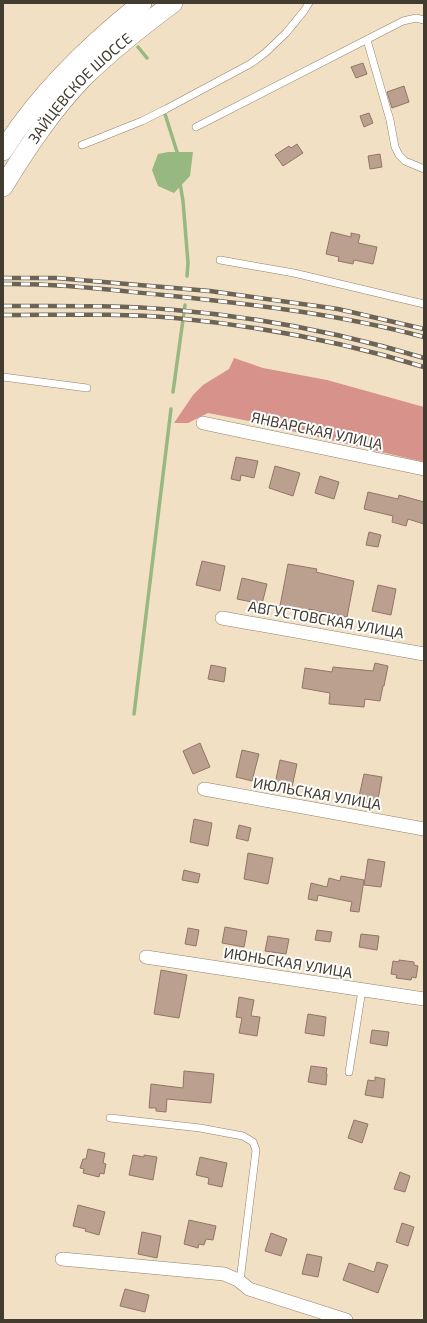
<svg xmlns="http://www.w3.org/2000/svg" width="427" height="1323" font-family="'Exo 2',sans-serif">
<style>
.forest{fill:#d8928c}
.water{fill:#97b880}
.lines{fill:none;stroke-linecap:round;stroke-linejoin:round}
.stream{stroke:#97b880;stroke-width:3.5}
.building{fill:#bca08f;stroke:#917666}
.service-casing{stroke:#928269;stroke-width:8}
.minor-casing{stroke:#928269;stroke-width:14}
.secondary-casing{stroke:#928269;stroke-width:20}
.service{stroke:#fff;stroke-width:7}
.minor{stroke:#fff;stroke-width:13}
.secondary{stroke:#fff;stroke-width:19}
.rail-casing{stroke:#6e6455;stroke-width:4.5}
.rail{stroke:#fff;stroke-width:3;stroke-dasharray:9;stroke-linecap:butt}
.labels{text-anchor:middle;stroke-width:4;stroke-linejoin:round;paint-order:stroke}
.street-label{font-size:15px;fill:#423b30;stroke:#fff}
</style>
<rect width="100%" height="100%" fill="#f1e0c4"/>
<!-- forest -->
<path class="forest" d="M234,358L263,368L327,380L424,407V462L249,421L208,413L188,423H174L193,395L203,385L229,369Z"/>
<!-- water -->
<path class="water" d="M168,152H193L190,176L174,193L158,186L152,170L158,154Z"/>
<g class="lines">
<!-- stream -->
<path class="stream" d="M138,47L147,58
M165,114L178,155
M180,183L183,201L188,263L187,276
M173,392L185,305
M134,714L171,409"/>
</g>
<!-- building -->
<path class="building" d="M363,63L367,74L356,78L351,67Z
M404,86L409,102L392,108L387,92Z
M369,113L373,123L364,127L360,116Z
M297,144L303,153L283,166L275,155L289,146L291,148Z
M380,154L382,167L370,169L368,156Z
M331,232L351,237V233L360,235L358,243L377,247L373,264L354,260L353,264L338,261L339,257L326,254Z
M236,457L258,461L254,478L241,475L240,481L231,479Z
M275,466L300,473L293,496L269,488Z
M320,476L339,482L334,499L315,493Z
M368,492L398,499L399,495L424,502V524L408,519L406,526L392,522L393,516L364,509Z
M369,532L381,535L378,547L366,545Z
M202,561L225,566L220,591L196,585Z
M288,564L317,569L316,572L354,581L347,617L309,609V611L280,606Z
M242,578L267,584L262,604L237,599Z
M378,585L396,589L391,615L372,611Z
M375,663L388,666L384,686H383L380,701L365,699L364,707L329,704L330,693L302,688L305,668L332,672L333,667L373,671Z
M211,665L226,668L224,682L208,679Z
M200,743L210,767L193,774L183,751Z
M242,750L259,754L252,781L236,777Z
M280,760L297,764L292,787L275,784Z
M364,774L382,777L377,805L358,801Z
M194,819L212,823L208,846L190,842Z
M239,825L251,828L248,841L236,838Z
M248,853L273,858L268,884L244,879Z
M368,859L385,862L381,887L364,885Z
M184,870L200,874L198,883L182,880Z
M341,876L364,880L359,912L350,911L352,902L318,895L317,901L308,899L311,883L327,887L329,878L340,881Z
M225,927L247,931L244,947L222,943Z
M188,928L199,930L196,946L185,944Z
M317,930L332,932L330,942L315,940Z
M361,934L379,936L377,950L359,947Z
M268,936L289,939L286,954L265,951Z
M399,960L414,962V965L418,966L416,978L412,977L411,980L396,978L397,975L391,974L393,961L399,962Z
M161,970L187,975L179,1018L154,1014Z
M239,997L254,1000L251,1016L260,1017L257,1036L239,1033L242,1018L236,1017Z
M308,1014L326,1017L324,1036L305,1033Z
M372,1030L389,1032L387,1046L370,1043Z
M311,1066L327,1068L326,1074H327L326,1085L308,1082Z
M184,1071L214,1074L211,1103L167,1099L166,1112L156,1111V1108H149L151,1084L183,1088Z
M375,1077L385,1079L383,1098L365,1095L368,1080L375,1081Z
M354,1120L368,1124L362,1143L348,1138Z
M88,1149L105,1153L103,1163L106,1164L104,1174L100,1173L99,1177L83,1173L84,1169L80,1168L83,1159H86Z
M133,1155L144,1157V1155L157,1157L153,1180L129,1175Z
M200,1157L227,1163L222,1187L208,1184L209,1178L196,1175Z
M400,1172L410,1176L405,1192L394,1189Z
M78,1205L105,1212L99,1235L85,1231L86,1229L73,1226Z
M189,1220L216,1226L213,1240L206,1239L204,1245L199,1244L198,1248L184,1244Z
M402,1223L414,1227L408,1246L396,1242Z
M142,1232L161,1236L157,1258L138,1254Z
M271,1233L287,1239L281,1256L265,1251Z
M307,1254L322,1257L318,1277L302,1274Z
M377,1262L388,1265L378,1293L343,1280L349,1263L374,1272Z
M125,1289L149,1295L145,1312L120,1306Z"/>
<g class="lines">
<!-- service casing -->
<g class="service-casing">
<path id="service" d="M367,40L390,120L395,147L399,155L405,161L424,169
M196,127L403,21L416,18L424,20
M82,145L142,121L166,109L250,64L265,53L286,33L304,11L309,3
M220,260L294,273L424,304
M3,377L87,388
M349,1072L362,990
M110,1118L200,1128L243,1136L253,1142L256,1150L240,1281"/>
</g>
<!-- minor casing -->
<g class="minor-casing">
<path id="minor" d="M203,423L424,469
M222,618L424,654
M204,789L424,829
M146,957L424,999
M62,1259L224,1274L238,1280L249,1289L346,1320"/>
</g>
<!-- secondary casing -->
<g class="secondary-casing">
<g id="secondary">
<path d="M3,151C39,93 89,45 142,3"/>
<path id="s1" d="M3,187C27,148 52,110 84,77C112,50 142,26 173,3"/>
</g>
</g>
<!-- service -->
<use href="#service" class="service"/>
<!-- minor -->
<use href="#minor" class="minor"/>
<!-- secondary -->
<use href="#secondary" class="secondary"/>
<!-- rail casing -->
<g class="rail-casing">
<path id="rail" d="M3,278H56L210,291L338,309L424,329
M3,284C57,283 110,290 163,295C251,304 339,314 424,337
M3,306C60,306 118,305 175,310C257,317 345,334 424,358
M3,315C60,315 118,313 175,318C259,326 344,342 424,367"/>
</g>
<!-- rail -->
<use href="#rail" class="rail"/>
</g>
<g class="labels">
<!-- street labels -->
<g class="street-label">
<text dy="5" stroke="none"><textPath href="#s1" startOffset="126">ЗАЙЦЕВСКОЕ ШОССЕ</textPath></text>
<text transform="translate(317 431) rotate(12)" y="5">ЯНВАРСКАЯ УЛИЦА</text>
<text transform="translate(326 620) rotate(10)" y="5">АВГУСТОВСКАЯ УЛИЦА</text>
<text transform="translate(317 794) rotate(10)" y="5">ИЮЛЬСКАЯ УЛИЦА</text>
<text transform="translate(288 963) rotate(9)" y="5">ИЮНЬСКАЯ УЛИЦА</text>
</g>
</g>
<!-- border -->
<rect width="427" height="1323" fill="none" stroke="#423b30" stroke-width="8"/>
</svg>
